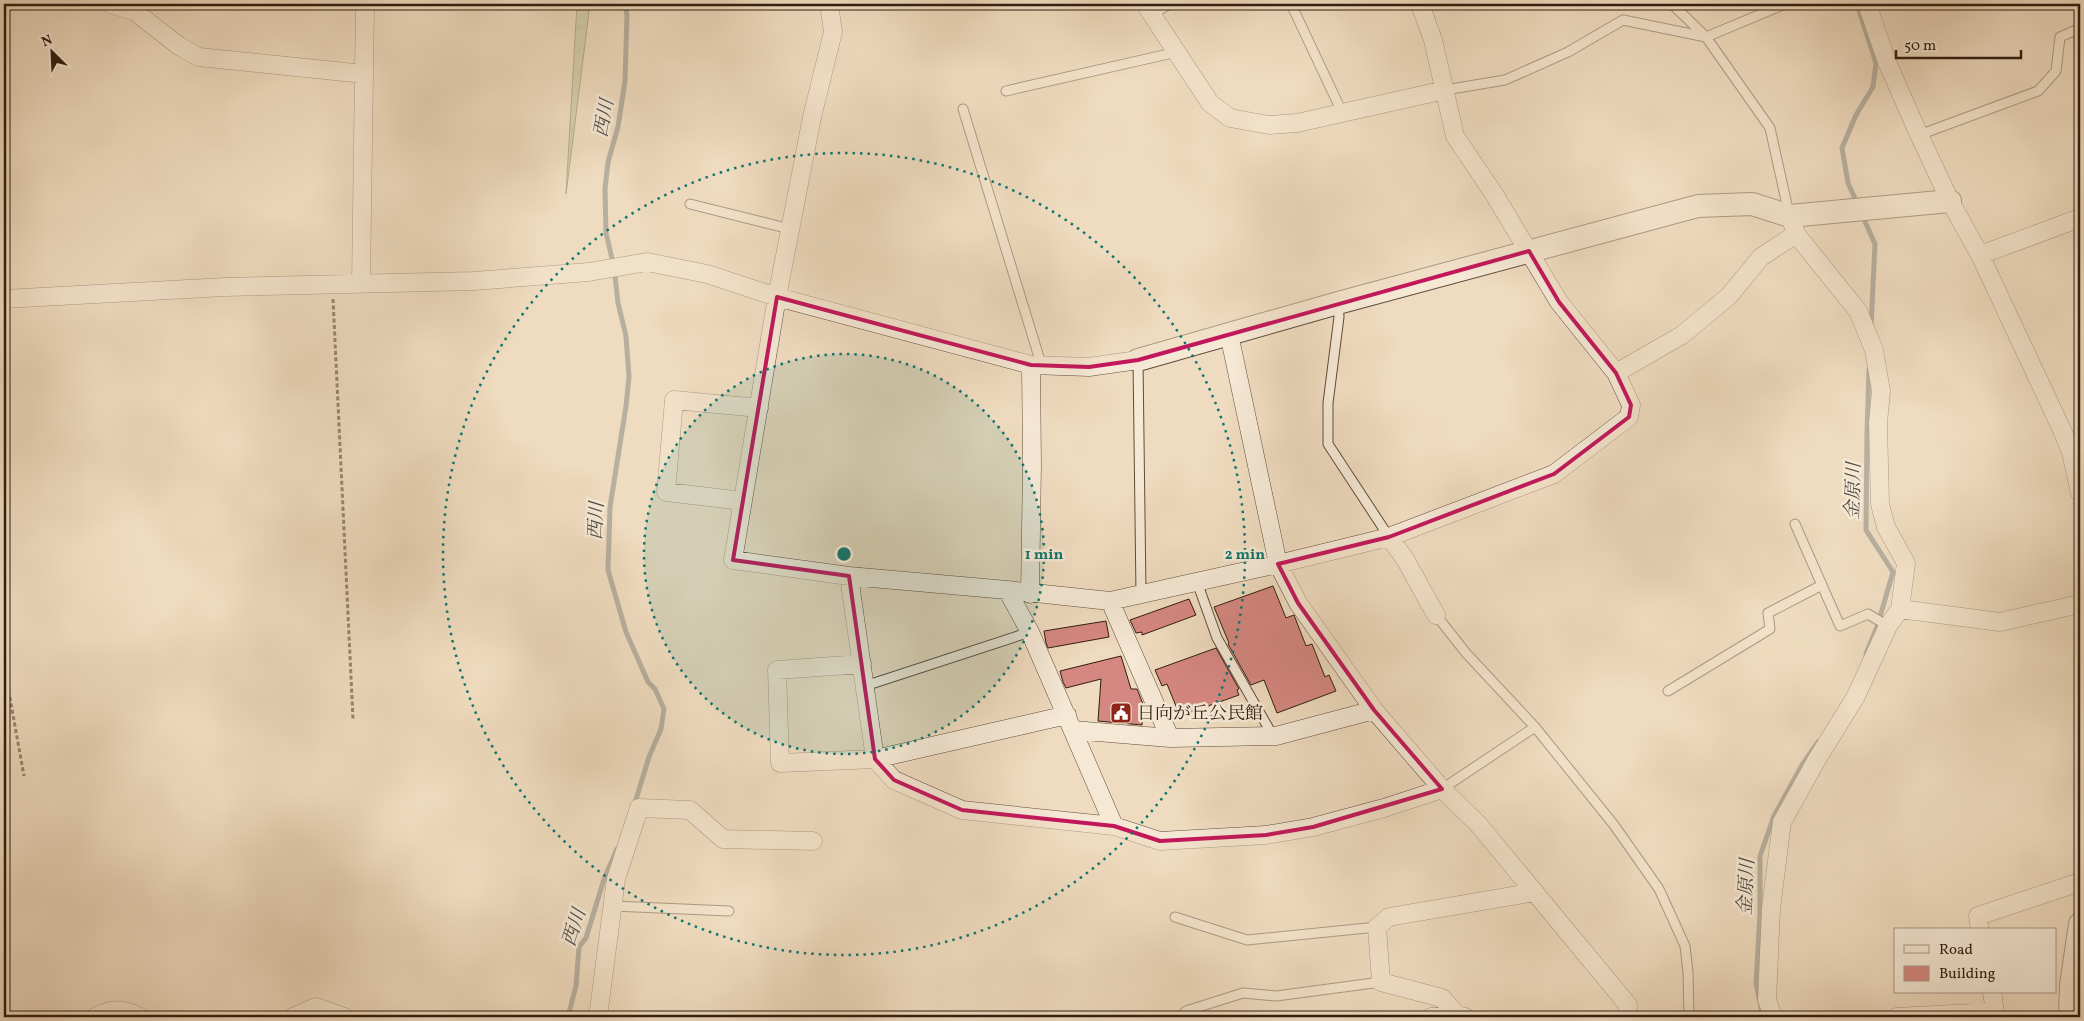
<svg xmlns="http://www.w3.org/2000/svg" width="2084" height="1021" font-family="Vollkorn,'Noto Serif JP',serif">
<style>
.forest{fill:url(#forest-crowns);stroke:#726f53}
.lines{fill:none;stroke-linecap:round;stroke-linejoin:round}
.stream{stroke:#737a78;stroke-width:5}
.building{fill:#d58781;stroke:#301d10}
.service-casing{stroke:#604c3c;stroke-width:11}
.minor-casing{stroke:#604c3c;stroke-width:19}
.tertiary-casing{stroke:#604c3c;stroke-width:24}
.path{stroke:#301d10;stroke-width:3;stroke-dasharray:4 2.5;stroke-linecap:butt}
.service{stroke:#f5e8d5;stroke-width:9}
.minor{stroke:#f5e8d5;stroke-width:18}
.tertiary{stroke:#f5e8d5;stroke-width:22}
.marked{fill:none;stroke:#c2185b;stroke-width:4;stroke-linejoin:round}
.ring{fill:none;stroke:#0f766e;stroke-width:2.5;stroke-dasharray:2.5 5}
.labels{text-anchor:middle;stroke-width:5;stroke-linejoin:round;paint-order:stroke}
.poi-label{font-size:18px;fill:#301d10;stroke:#f5e8d5;text-anchor:start}
.water-label{font-size:19px;font-style:italic;fill:#524c44;stroke:#f5e8d5}
.centre{fill:#0f766e;stroke:#f5e8d5;stroke-width:2.5}
.ring-label{font-size:15px;text-anchor:middle;font-weight:bold;fill:#0f766e;stroke:#f5e8d5;stroke-width:5;stroke-linejoin:round;paint-order:stroke}
</style>
<defs>
<pattern id="forest-crowns" width="20" height="18" patternUnits="userSpaceOnUse" patternTransform="scale(1.25)"><rect width="20" height="18" fill="#b4c196"/><path d="M2 6a3 3 0 1 1 6 0M12 15a3 3 0 1 1 6 0" fill="none" stroke="#9ba580"/></pattern>
</defs>
<rect width="100%" height="100%" fill="#efdbbf"/>
<filter id="stains"><feTurbulence type="fractalNoise" baseFrequency=".004" numOctaves="4"/><feColorMatrix values="0 0 0 0 .2 0 0 0 0 .09 0 0 0 0 .02 0 0 0 .5 -.17"/></filter>
<radialGradient id="worn" r=".72"><stop offset=".6" stop-color="#630" stop-opacity="0"/><stop offset="1" stop-color="#630" stop-opacity=".3"/></radialGradient>
<!-- forest -->
<path class="forest" d="M577,4H590L566,194Z"/>
<g class="lines">
<!-- stream -->
<path class="stream" d="M625,4L627,15L625,81L618,127L608,162L605,189L606,233L614,267L618,303L626,336L629,377L626,406L610,507L608,570L626,632L648,682L655,689L664,709L661,729L649,757L634,806
M1857,4L1876,63L1873,87L1856,115L1842,148L1848,183L1858,205
M1862,215L1875,244L1871,326
M1866,654L1877,627L1893,572L1866,530L1867,434L1869,370
M568,1017L576,986L579,947L586,938L604,879L617,849
M1763,1017L1756,983L1760,914V856L1774,816L1802,765L1818,742"/>
</g>
<!-- building -->
<path class="building" d="M1273,586L1286,618L1294,615L1306,646L1312,644L1325,677L1329,675L1336,691L1277,713L1264,680L1251,685L1228,644L1229,643L1214,607Z
M1189,599L1196,615L1142,635V632L1136,633L1130,620Z
M1106,621L1109,637L1048,648L1046,643L1044,631Z
M1216,648L1239,689L1237,690L1239,695L1180,716L1167,684L1162,686L1155,670Z
M1121,656L1131,689H1137L1143,704L1142,725L1098,721L1101,679L1066,688L1063,682L1060,671Z"/>
<g class="lines">
<!-- service casing -->
<g class="service-casing">
<path id="service" d="M1291,4L1342,112
M1672,4L1706,37L1770,128L1789,214
M1152,14L1170,4
M1445,90L1505,80L1568,52L1623,20L1706,37L1785,4
M1006,91L1177,52
M963,109L1042,367
M1919,135L2038,91L2056,71L2060,37L2080,28
M690,204L790,229
M1338,303L1339,317L1328,403V444L1389,537
M1138,360L1141,594
M1795,524L1840,626L1868,614L1888,626
M1197,582L1217,638L1273,736
M1436,615L1466,653L1535,727L1614,825L1659,889L1685,946L1688,972L1689,1017
M865,686L1030,632
M1668,691L1770,629L1768,613L1822,585
M1442,789L1535,727
M613,906L729,911
M1175,917L1247,940L1377,927
M1181,1017L1186,1011L1243,993L1276,996L1381,982"/>
</g>
<!-- minor casing -->
<g class="minor-casing">
<path id="minor" d="M110,4L134,11L179,46L199,57L364,74
M829,4L833,32L812,117L777,297L733,560L849,576L1007,590L1110,601L1278,564L1389,537L1554,474L1629,417L1631,405L1616,373
M1145,4L1210,103L1230,118L1269,125L1297,123L1445,90
M1420,4L1433,40L1455,136L1494,194L1559,302L1616,373L1682,335L1729,296L1761,257L1796,234
M1867,4L1887,62L1916,128L1950,201L1980,255L2062,430L2071,452L2080,493
M1980,255L2080,218
M361,283L365,4
M4,299L225,287L474,281L589,272L647,262L707,274L777,297L1031,365L1089,367L1138,360
M1229,334L1278,564L1298,603L1374,710L1442,789L1478,824L1628,1005L1627,1017
M743,501L666,492L674,400L759,408
M1389,537L1405,559L1436,615
M849,576L875,759L894,780L962,810L1114,826L1160,841L1266,835L1313,827L1384,808L1442,789
M1007,590L1030,632L1114,826
M1030,594L1032,465L1031,365
M1110,601L1170,738
M1900,609L2000,622L2080,604
M862,664L777,670L780,763L875,759L1067,715
M1073,730L1170,738L1276,736L1374,710
M1980,930L1978,916L2080,882
M1457,1015L1442,998L1381,982L1377,927L1389,917L1535,892
M95,1017C113,1007 123,1009 140,1017
M293,1017L316,1007L344,1017
M598,1017L616,879L639,808L690,810L723,839L813,841
M1431,1017L1457,1015L1465,1017
M1773,1017L1767,1000L1771,908L1782,822L1816,761L1856,696L1888,626L1900,609L1906,563L1886,527L1880,504L1878,423L1881,391L1874,350L1858,311L1796,234L1790,216
M1896,1017L1995,1012L1992,992"/>
</g>
<!-- tertiary casing -->
<g class="tertiary-casing">
<path id="tertiary" d="M1138,360L1338,303L1698,206L1752,204L1790,216L1950,201
M2070,1017L2071,985L2080,924"/>
</g>
<!-- path -->
<path class="path" d="M333,299L353,719
M4,665L24,776"/>
<!-- service -->
<use href="#service" class="service"/>
<!-- minor -->
<use href="#minor" class="minor"/>
<!-- tertiary -->
<use href="#tertiary" class="tertiary"/>
</g>
<!-- marked area -->
<path d="M0 0H2084V1021H0ZM1529,251L1559,302L1616,373L1631,405L1629,417L1554,474L1389,537L1278,564L1298,603L1374,710L1442,789L1313,827L1266,835L1160,841L1114,826L962,810L894,780L875,759L849,576L733,560L777,297L1031,365L1089,367L1138,360Z" fill="#efdbbf" fill-opacity=".55" fill-rule="evenodd"/>
<path class="marked" d="M1529,251L1559,302L1616,373L1631,405L1629,417L1554,474L1389,537L1278,564L1298,603L1374,710L1442,789L1313,827L1266,835L1160,841L1114,826L962,810L894,780L875,759L849,576L733,560L777,297L1031,365L1089,367L1138,360Z"/>
<!-- distance rings -->
<circle cx="844" cy="554" r="200" fill="#0f766e" fill-opacity=".12"/>
<g class="ring">
<circle cx="844" cy="554" r="200"/>
<circle cx="844" cy="554" r="401"/>
</g>
<!-- icons -->
<defs>
<g id="civic-square" transform="scale(1.125)"><rect x="-9" y="-9" width="18" height="18" rx="4" fill="#8f2418" stroke="#f5e8d5"/><path d="M-.6-6.5H3V-4.5H.6V-3L4-1V1h2V6H-6V1h2V-1L-.6-3ZM-1.2 2.5V6h2.4V2.5Z" fill="#fff"/></g>
</defs>
<g fill-rule="evenodd">
<use href="#civic-square" x="1121" y="713"/>
</g>
<g class="labels">
<!-- poi labels -->
<g class="poi-label">
<text x="1137" y="719">日向が丘公民館</text>
</g>
<!-- water labels -->
<g class="water-label">
<text transform="translate(603 118) rotate(-79)" y="7">西川</text>
<text transform="translate(1852 491) rotate(-88)" y="7">金原川</text>
<text transform="translate(595 521) rotate(-87)" y="7">西川</text>
<text transform="translate(1745 887) rotate(-87)" y="7">金原川</text>
<text transform="translate(573 927) rotate(-72)" y="7">西川</text>
</g>
</g>
<circle cx="844" cy="554" r="8" class="centre"/>
<g class="ring-label">
<text x="1044" y="559">1 min</text>
<text x="1245" y="559">2 min</text>
</g>
<!-- margin -->
<rect width="2084" height="1021" fill="none" stroke="#efdbbf" stroke-width="20"/>
<rect x="5" y="5" width="2074" height="1011" fill="none" stroke="#301d10" stroke-width="2.5"/>
<rect x="10" y="10" width="2064" height="1001" fill="none" stroke="#301d10"/>
<!-- legend -->
<rect x="1894" y="928" width="162" height="65" fill="#f5e8d5" stroke="#a69786"/>
<rect x="1904" y="945" width="25" height="8" fill="#f5e8d5" stroke="#a69786"/>
<text x="1939" y="954" font-size="15" fill="#301d10">Road</text>
<rect x="1904" y="966" width="25" height="15" fill="#d58781" stroke="#a69786"/>
<text x="1939" y="978" font-size="15" fill="#301d10">Building</text>
<!-- north arrow -->
<g transform="translate(52 52) rotate(336)" stroke="#f5e8d5" stroke-width="4" paint-order="stroke">
<path d="M0-4L9 19L0 12L-9 19Z" fill="#301d10"/>
<text y="-8" font-size="14" font-weight="bold" text-anchor="middle" fill="#301d10">N</text>
</g>
<!-- scale -->
<path d="M1896 50v8h125v-8" fill="none" stroke="#301d10" stroke-width="2.5"/>
<text x="1904" y="50" font-size="15" fill="#301d10" stroke="#f5e8d5" stroke-width="4" paint-order="stroke">50 m</text>
<rect width="100%" height="100%" filter="url(#stains)"/>
<rect width="100%" height="100%" fill="url(#worn)"/>
</svg>
